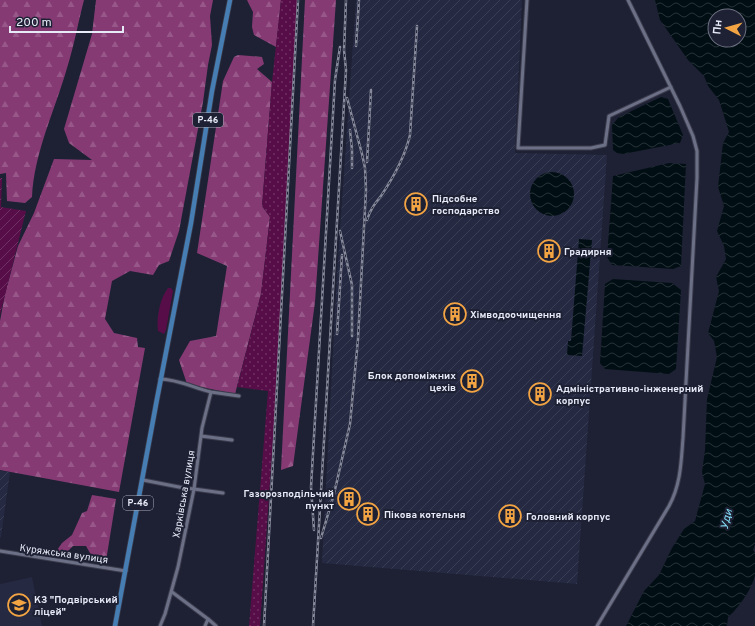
<svg xmlns="http://www.w3.org/2000/svg" width="755" height="626" font-family="Overpass,sans-serif">
<style>
.built{fill:#252942}
.industrial{fill:url(#industrial-furrows)}
.grass{fill:#570e48}
.forest{fill:url(#forest-firs)}
.park{fill:url(#park-dots)}
.garden{fill:url(#garden-furrows)}
.water{fill:url(#water-waves);fill-rule:evenodd}
.lines{fill:none;stroke-linecap:round;stroke-linejoin:round}
.minor-casing{stroke:#3a3b4b;stroke-width:5}
.primary-casing{stroke:#3a3b4b;stroke-width:6}
.minor{stroke:#6c7087;stroke-width:3}
.primary{stroke:#467eb3;stroke-width:4.5}
.rail-casing{stroke:#888b9b;stroke-width:2.5}
.rail{stroke:#1e2134;stroke-width:1;stroke-dasharray:3;stroke-linecap:butt}
.labels{text-anchor:middle;stroke-width:4;stroke-linejoin:round;paint-order:stroke}
.shield{fill:#1e2134;stroke:#abaebc;stroke-width:1}
.shield-label{font-size:9px;font-weight:bold;fill:#e7eaf7}
.poi-label{font-size:10px;font-weight:bold;fill:#e7eaf7;stroke:#1e2134;text-anchor:start}
.street-label{font-size:10px;fill:#e7eaf7;stroke:#1e2134}
.water-label{font-size:11px;font-style:italic;fill:#85e1fa;stroke:#1e2134}
</style>
<defs>
<pattern id="industrial-furrows" width="10" height="10" patternUnits="userSpaceOnUse"><rect width="10" height="10" fill="#252942"/><path d="M-1 1l2-2M0 10L10 0M9 11l2-2" fill="none" stroke="#3a3e55"/></pattern>
<pattern id="forest-firs" width="22" height="20" patternUnits="userSpaceOnUse"><rect width="22" height="20" fill="#863a74"/><path d="M5 1l3.5 6h-7zM16 11l3.5 6h-7z" fill="#975789"/></pattern>
<pattern id="park-dots" width="8" height="8" patternUnits="userSpaceOnUse"><rect width="8" height="8" fill="#570e48"/><path d="M2 2h.1M6 6h.1" fill="none" stroke="#6f3163" stroke-width="1.8" stroke-linecap="round"/></pattern>
<pattern id="garden-furrows" width="10" height="10" patternUnits="userSpaceOnUse"><rect width="10" height="10" fill="#570e48"/><path d="M-1 1l2-2M0 10L10 0M9 11l2-2" fill="none" stroke="#6f3163"/></pattern>
<pattern id="water-waves" width="16" height="10" patternUnits="userSpaceOnUse"><rect width="16" height="10" fill="#010f14"/><path d="M0 5q4-4 8 0t8 0" fill="none" stroke="#263237"/></pattern>
</defs>
<rect width="100%" height="100%" fill="#1e2134"/>
<!-- built -->
<path class="built" d="M32,577L42,626H0V584Z"/>
<!-- industrial -->
<path class="industrial" d="M356,0H522L515,153L607,155L577,584L322,563L337,274Z
M0,471L10,472L1,537L0,538Z"/>
<!-- grass -->
<path class="grass" d="M168,288H171L173,291L166,330L164,334L158,331C156,318 160,298 168,288Z"/>
<!-- forest -->
<path class="forest" d="M0,0H84C78,23 74,46 67,68C55,110 34,153 32,197L25,203L7,201L6,173L0,174Z
M96,0H213L210,16L212,45L208,65L203,102L179,231L169,261L159,265L153,275L130,271L112,281L105,319L114,333L137,338L138,347L145,348L119,492L0,470V321L5,294L18,246L34,213L54,159L92,160L69,143L64,129L92,34Z
M247,0H281L276,47L254,35L252,27L253,12Z
M305,0H336L315,302L293,466L281,470Z
M238,55L262,57L264,64L257,69L272,82L262,206L270,217L261,294L235,394L187,384L179,360L190,341L216,336L227,266L197,253L223,81L234,57Z
M92,495L116,499L106,561L94,560L86,546H73L65,554L55,553L62,543L72,535L82,513L87,511Z"/>
<!-- park -->
<path class="park" d="M281,0H298L279,352L260,626H249L268,391L237,387L261,294L270,217L262,206L272,82Z"/>
<!-- garden -->
<path class="garden" d="M0,178H2L1,207L26,211L0,315Z"/>
<!-- water -->
<path class="water" d="M655,0H755V545L753,550L755,553C755,560 755,568 755,575C753,588 737,610 728,617L727,626H626L644,591L659,575L672,548L684,529L695,521L705,484L702,472L705,450L707,399L717,357L714,341L708,333L719,291L716,277L726,259L724,246L717,231L724,206L718,187L723,143L729,132L719,100L708,86L704,76L688,60L660,20ZM715,16H739V40H715Z
M661,97L668,99L683,135L680,143L623,154L617,153L613,150L612,125L619,117Z
M669,163L686,164L681,266L673,269L612,265L607,257L613,176Z
M530 194a22 22 0 1 1 44 0a22 22 0 1 1-44 0Z
M579,239L592,240L582,356L567,355L568,341H571Z
M613,279L672,283L681,290L676,369L669,374L605,369L600,363L605,284Z"/>
<g class="lines">
<!-- minor casing -->
<g class="minor-casing">
<path id="minor" d="M527,0L518,148H591L605,145L609,116L671,87
M160,379C177,379 194,388 211,392
M201,436L232,440
M143,480L184,488L194,489L223,493
M0,551L126,571
M172,592L208,619
M160,626L165,614L178,567L194,489L202,428L211,392L239,396
M205,626L208,619L216,626
M597,626L669,506C681,484 681,462 683,438L697,178V151L693,136L680,106L628,0"/>
</g>
<!-- primary casing -->
<g class="primary-casing">
<path id="primary" d="M115,626L157,399L191,223L212,91L230,0"/>
</g>
<!-- minor -->
<use href="#minor" class="minor"/>
<!-- primary -->
<use href="#primary" class="primary"/>
<!-- rail casing -->
<g class="rail-casing">
<path id="rail" d="M356,46L359,0
M350,130L352,150V168
M367,162L371,90
M367,220C370,210 374,205 381,196C393,178 405,157 410,135L417,26
M340,231L352,285V336
M337,334L342,255
M314,530L311,487L335,80L340,47
M321,538L334,494L350,424L358,339L366,190L365,168L362,154L347,98
M264,626L298,0
M313,626L346,70L344,50L346,0"/>
</g>
<!-- rail -->
<use href="#rail" class="rail"/>
</g>
<!-- icons -->
<defs>
<g id="building-ring" transform="scale(1.15)"><circle r="9.5" fill="#1e2134" stroke="#f3a443" stroke-width="1.5"/><path d="M-4-6H4V6H1V3H-1V6H-4ZM-2.5-4.3h1.7v1.8h-1.7ZM.8-4.3h1.7v1.8H.8ZM-2.5-1h1.7V.8h-1.7ZM.8-1h1.7V.8H.8Z" fill="#f3a443"/></g>
<g id="school-ring" transform="scale(1.15)"><circle r="9.5" fill="#1e2134" stroke="#f3a443" stroke-width="1.5"/><path d="M0-5L7-2L0 1L-7-2ZM-4 1L0 2.5L4 1V4Q0 6-4 4Z" fill="#f3a443"/></g>
</defs>
<g fill-rule="evenodd">
<use href="#building-ring" x="416" y="204"/>
<use href="#building-ring" x="549" y="251"/>
<use href="#building-ring" x="455" y="314"/>
<use href="#building-ring" x="472" y="381"/>
<use href="#building-ring" x="540" y="394"/>
<use href="#building-ring" x="349" y="499"/>
<use href="#building-ring" x="368" y="514"/>
<use href="#building-ring" x="510" y="516"/>
<use href="#school-ring" x="19" y="605"/>
</g>
<g class="labels">
<!-- shield labels -->
<g class="shield">
<rect x="193" y="113" width="30" height="14" rx="3"/>
<rect x="123" y="496" width="30" height="14" rx="3"/>
</g>
<g class="shield-label">
<text x="208" y="123">Р-46</text>
<text x="138" y="506">Р-46</text>
</g>
<!-- poi labels -->
<g class="poi-label">
<text x="432" y="202">Підсобне<tspan x="432" dy="12">господарство</tspan></text>
<text x="564" y="255">Градирня</text>
<text x="470" y="318">Хімводоочищення</text>
<text x="456" y="379" text-anchor="end">Блок допоміжних<tspan x="456" dy="12">цехів</tspan></text>
<text x="556" y="392">Адміністративно-інженерний<tspan x="556" dy="12">корпус</tspan></text>
<text x="334" y="497" text-anchor="end">Газорозподільчий<tspan x="334" dy="12">пункт</tspan></text>
<text x="384" y="518">Пікова котельня</text>
<text x="526" y="520">Головний корпус</text>
<text x="34" y="603">КЗ "Подвірський<tspan x="34" dy="12">ліцей"</tspan></text>
</g>
<!-- street labels -->
<g class="street-label">
<text transform="translate(183 494) rotate(-80)" y="4">Харківська вулиця</text>
<text transform="translate(64 553) rotate(8)" y="4">Куряжська вулиця</text>
</g>
<!-- water labels -->
<g class="water-label">
<text transform="translate(726 519) rotate(-76)" y="4">Уди</text>
</g>
</g>
<!-- north arrow -->
<g transform="translate(727 28) rotate(276)"><circle r="19" fill="#1e2134" stroke="#6e7182"/>
<path d="M0-3L7 15L0 10L-7 15Z" fill="#f3a443"/>
<text y="-6" font-size="11" font-weight="bold" text-anchor="middle" fill="#e7eaf7">Пн</text>
</g>
<!-- scale -->
<path d="M10 26v6h113v-6" fill="none" stroke="#e7eaf7" stroke-width="2"/>
<text x="16" y="26" font-size="12" fill="#e7eaf7" stroke="#1e2134" stroke-width="3" paint-order="stroke">200 m</text>
</svg>
